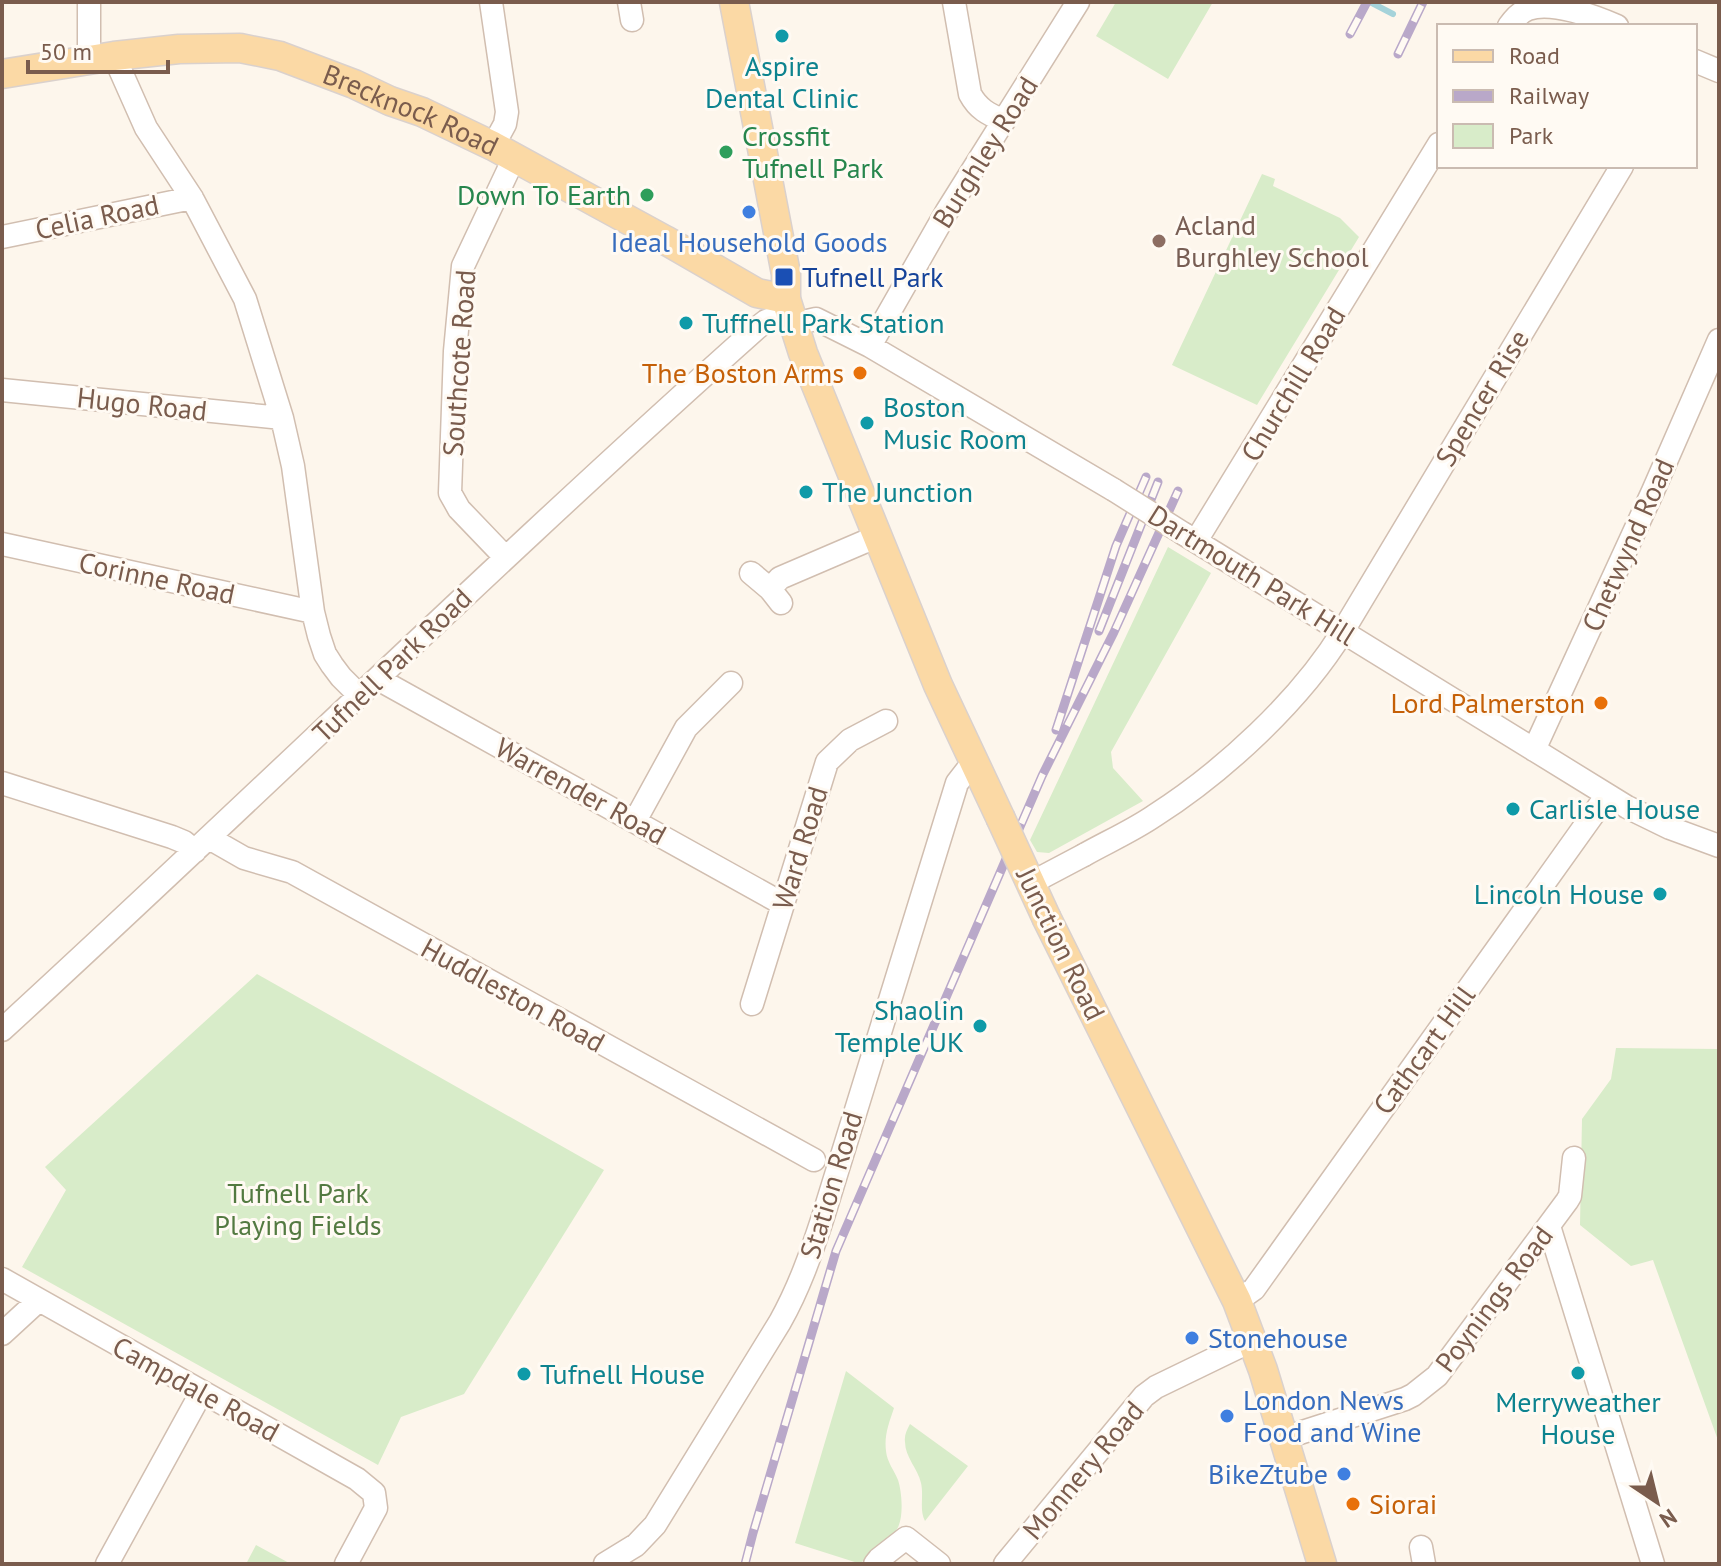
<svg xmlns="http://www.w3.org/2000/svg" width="1721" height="1566" font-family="'PT Sans',sans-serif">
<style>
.green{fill:#d8ecc9}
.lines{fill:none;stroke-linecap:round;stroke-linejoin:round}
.stream{stroke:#a5d3da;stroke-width:6}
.minor-casing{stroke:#d1beb0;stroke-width:25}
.major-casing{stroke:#dad1cd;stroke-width:31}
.minor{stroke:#fff;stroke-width:22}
.major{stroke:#fbd9a5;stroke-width:28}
.rail-casing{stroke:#b9a8c9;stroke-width:9}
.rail{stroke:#fffaf3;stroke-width:6;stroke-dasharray:18;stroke-linecap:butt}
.minor-bridge-casing{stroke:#d1beb0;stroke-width:25;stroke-linecap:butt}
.major-bridge-casing{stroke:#dad1cd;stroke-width:31;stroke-linecap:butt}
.minor-bridge{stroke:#fff;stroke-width:22}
.major-bridge{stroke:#fbd9a5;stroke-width:28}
.culture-dot{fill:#0f9aa8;stroke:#fffaf3;stroke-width:3}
.leisure-dot{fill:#2e9e5b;stroke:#fffaf3;stroke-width:3}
.shop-dot{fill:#3f7fe0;stroke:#fffaf3;stroke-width:3}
.education-dot{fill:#8d6e63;stroke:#fffaf3;stroke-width:3}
.transit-dot{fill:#1a4fb4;stroke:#fffaf3;stroke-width:3}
.food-dot{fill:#e8710a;stroke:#fffaf3;stroke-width:3}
.labels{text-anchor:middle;stroke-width:6;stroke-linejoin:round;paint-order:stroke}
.culture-label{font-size:28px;fill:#0d838f;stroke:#fffaf3;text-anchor:start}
.street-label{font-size:28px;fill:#7a5c4d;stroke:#fffaf3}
.leisure-label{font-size:28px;fill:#27864d;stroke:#fffaf3;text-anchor:start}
.education-label{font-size:28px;fill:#785e54;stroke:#fffaf3;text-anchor:start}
.shop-label{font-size:28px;fill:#366cbe;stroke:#fffaf3;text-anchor:start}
.transit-label{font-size:28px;fill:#164399;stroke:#fffaf3;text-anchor:start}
.food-label{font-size:28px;fill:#c56008;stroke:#fffaf3;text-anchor:end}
.park-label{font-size:28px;fill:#537a41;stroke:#fffaf3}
</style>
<rect width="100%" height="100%" fill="#fdf6ec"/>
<!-- green -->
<path class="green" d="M1116,2H1213L1168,79L1096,36Z
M1262,174L1275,179L1273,186L1340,218L1359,237L1257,405L1172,365Z
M1168,547L1211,573L1111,752L1113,768L1143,801L1049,853L1037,852L1030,840Z
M257,974L604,1170L464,1394L401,1417L378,1465L22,1267L66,1190L45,1167Z
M1616,1048L1719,1049V1443L1653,1260L1631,1266L1580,1225L1582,1119L1611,1079Z
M846,1371L894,1408C889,1423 884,1435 886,1451C887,1462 894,1470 898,1480C902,1492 904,1518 897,1529C889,1543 870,1548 861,1564L795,1543Z
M910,1424L968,1466L925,1521C919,1510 924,1496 921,1483C918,1469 905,1457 905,1442C904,1435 907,1430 910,1424Z
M256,1545L291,1564H246Z"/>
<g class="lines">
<!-- stream -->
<path class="stream" d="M1370,2L1393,14"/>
<!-- minor casing -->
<g class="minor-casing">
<path id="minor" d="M89,2V60
M491,2L507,112L505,124L493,146
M629,2L632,20
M954,2L970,94C978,109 988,114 1004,121
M1509,26C1514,19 1520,12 1528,9C1551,0 1596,17 1617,26
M114,56L146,128L192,198L245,299L282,418L293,466L313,612L319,636L325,654L332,665L341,677L360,696
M1695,61L1719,71
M2,237L192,198
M794,324L816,319L870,346L1114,490
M870,346L947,211L1078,2
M2,390L282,418
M1184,534L1627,807L1670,828L1719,846
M1196,541L1439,144
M2,544L313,612
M505,557L459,509L450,493L455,351L463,266L514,158
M751,573L770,589L781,603
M770,589L780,578L878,536
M378,679L783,904
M1534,750L1653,491L1719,340
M2,783L172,837L184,842L195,851
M635,821L686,728L731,683
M209,838L244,858L292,872L814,1160
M1084,855C1107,842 1132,831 1154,816C1223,772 1300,701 1343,631L1622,166
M752,1004L827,762L850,740L886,721
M2,1030C255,798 500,557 757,328L766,321L790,312
M1549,1226L1653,1564
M2,1279L357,1479L374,1493L376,1508L346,1564
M1237,1301L1254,1289L1607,795
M2,1334L39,1300
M1284,1438L1405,1399L1413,1395L1437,1376L1567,1201L1570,1196L1574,1158
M1421,1547L1424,1564
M107,1564L201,1393
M605,1564L636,1545L655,1525L780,1322C799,1288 811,1254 823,1217L957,783L974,761
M875,1564L879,1559L906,1538L939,1564
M1005,1564L1144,1396L1156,1387L1253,1340"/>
</g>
<!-- major casing -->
<g class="major-casing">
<g id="major">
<path d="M734,2L786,274V299L803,353L938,685L1000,817"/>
<path id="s1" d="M2,74L114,56L179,49L240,48L280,56L354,84L390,101L422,112L493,146L665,240L757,293L786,299"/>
<path d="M1047,919L1237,1301L1263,1370L1322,1564"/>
</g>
</g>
<!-- minor -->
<use href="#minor" class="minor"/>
<!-- major -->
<use href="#major" class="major"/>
<!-- rail casing -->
<g class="rail-casing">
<path id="rail" d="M1350,34L1367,2
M1398,54L1423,2
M1099,631L1158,482
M1056,730L1116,546L1146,477
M745,1564L753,1533L836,1251L1042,776L1114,632L1178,491"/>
</g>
<!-- rail -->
<use href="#rail" class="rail"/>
<!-- minor-bridge casing -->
<g class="minor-bridge-casing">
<path id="minor-bridge" d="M1114,490L1184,534
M1031,883L1084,855"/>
</g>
<!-- major-bridge casing -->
<g class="major-bridge-casing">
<path id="major-bridge" d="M1000,817L1047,919"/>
</g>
<!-- minor-bridge -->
<use href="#minor-bridge" class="minor-bridge"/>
<!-- major-bridge -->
<use href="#major-bridge" class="major-bridge"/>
</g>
<!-- markers -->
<g class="culture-dot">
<circle cx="782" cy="36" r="8"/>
<circle cx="686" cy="323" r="8"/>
<circle cx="867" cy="423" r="8"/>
<circle cx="806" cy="492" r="8"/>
<circle cx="1513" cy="809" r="8"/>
<circle cx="1660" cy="894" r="8"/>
<circle cx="980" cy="1026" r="8"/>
<circle cx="1578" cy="1373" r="8"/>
<circle cx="524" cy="1374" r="8"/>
</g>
<g class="leisure-dot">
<circle cx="726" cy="152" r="8"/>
<circle cx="647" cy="195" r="8"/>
</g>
<g class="shop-dot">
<circle cx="749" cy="212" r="8"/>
<circle cx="1192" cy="1338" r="8"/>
<circle cx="1227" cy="1416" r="8"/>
<circle cx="1344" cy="1474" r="8"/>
</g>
<circle class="education-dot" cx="1159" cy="241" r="8"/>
<rect class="transit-dot" x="774" y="267" width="20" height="20" rx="4"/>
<g class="food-dot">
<circle cx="860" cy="373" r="8"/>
<circle cx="1601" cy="703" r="8"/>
<circle cx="1353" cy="1504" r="8"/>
</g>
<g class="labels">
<!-- culture labels -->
<g class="culture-label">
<text x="782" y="76" text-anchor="middle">Aspire<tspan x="782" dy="32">Dental Clinic</tspan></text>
<text x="702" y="333">Tuffnell Park Station</text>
<text x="883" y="417">Boston<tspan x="883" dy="32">Music Room</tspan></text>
<text x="822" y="502">The Junction</text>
<text x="1529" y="819">Carlisle House</text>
<text x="1644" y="904" text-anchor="end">Lincoln House</text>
<text x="964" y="1020" text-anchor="end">Shaolin<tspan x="964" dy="32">Temple UK</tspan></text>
<text x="540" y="1384">Tufnell House</text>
<text x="1578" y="1412" text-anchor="middle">Merryweather<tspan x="1578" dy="32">House</tspan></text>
</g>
<!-- street labels -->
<g class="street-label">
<text dy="10" stroke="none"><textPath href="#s1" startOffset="422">Brecknock Road</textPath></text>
<text transform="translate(985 152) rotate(-58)" y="10">Burghley Road</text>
<text transform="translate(97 217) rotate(-12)" y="10">Celia Road</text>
<text transform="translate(459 363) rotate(-86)" y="10">Southcote Road</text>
<text transform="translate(1293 384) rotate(-59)" y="10">Churchill Road</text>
<text transform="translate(1482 398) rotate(-59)" y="10">Spencer Rise</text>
<text transform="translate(142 404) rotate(6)" y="10">Hugo Road</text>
<text transform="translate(1628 545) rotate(-66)" y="10">Chetwynd Road</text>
<text transform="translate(1252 575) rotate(32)" y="10">Dartmouth Park Hill</text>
<text transform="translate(157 578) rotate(12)" y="10">Corinne Road</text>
<text transform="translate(392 665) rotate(-44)" y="10">Tufnell Park Road</text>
<text transform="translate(581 791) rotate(29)" y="10">Warrender Road</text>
<text transform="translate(800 848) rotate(-73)" y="10">Ward Road</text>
<text transform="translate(1061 944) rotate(64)" y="10">Junction Road</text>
<text transform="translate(513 995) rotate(29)" y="10">Huddleston Road</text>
<text transform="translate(1424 1050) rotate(-54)" y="10">Cathcart Hill</text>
<text transform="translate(831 1185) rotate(-73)" y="10">Station Road</text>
<text transform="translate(1494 1299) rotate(-53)" y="10">Poynings Road</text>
<text transform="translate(196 1389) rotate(29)" y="10">Campdale Road</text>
<text transform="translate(1083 1470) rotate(-50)" y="10">Monnery Road</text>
</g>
<!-- leisure labels -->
<g class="leisure-label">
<text x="742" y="146">Crossfit<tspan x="742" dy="32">Tufnell Park</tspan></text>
<text x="631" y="205" text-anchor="end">Down To Earth</text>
</g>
<!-- education labels -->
<g class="education-label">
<text x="1175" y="235">Acland<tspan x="1175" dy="32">Burghley School</tspan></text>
</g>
<!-- shop labels -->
<g class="shop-label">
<text x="749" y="252" text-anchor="middle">Ideal Household Goods</text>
<text x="1208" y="1348">Stonehouse</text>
<text x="1243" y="1410">London News<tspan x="1243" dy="32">Food and Wine</tspan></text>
<text x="1328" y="1484" text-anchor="end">BikeZtube</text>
</g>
<!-- transit labels -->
<g class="transit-label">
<text x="802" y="287">Tufnell Park</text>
</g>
<!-- food labels -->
<g class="food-label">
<text x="844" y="383">The Boston Arms</text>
<text x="1585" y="713">Lord Palmerston</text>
<text x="1369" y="1514" text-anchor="start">Siorai</text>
</g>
<!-- park labels -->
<g class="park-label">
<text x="298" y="1203">Tufnell Park<tspan x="298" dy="32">Playing Fields</tspan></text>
</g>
</g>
<!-- border -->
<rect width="1721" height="1566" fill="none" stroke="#7a5c4d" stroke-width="8"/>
<!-- legend -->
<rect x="1437" y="24" width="260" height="144" fill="#fffaf3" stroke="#cabbb1" stroke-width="2"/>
<rect x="1453" y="50" width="40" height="12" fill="#fbd9a5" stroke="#cabbb1" stroke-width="2"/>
<text x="1509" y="64" font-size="24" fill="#7a5c4d">Road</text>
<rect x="1453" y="90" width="40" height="12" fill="#b9a8c9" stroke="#cabbb1" stroke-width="2"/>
<text x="1509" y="104" font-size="24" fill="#7a5c4d">Railway</text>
<rect x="1453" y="124" width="40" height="24" fill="#d8ecc9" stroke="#cabbb1" stroke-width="2"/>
<text x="1509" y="144" font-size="24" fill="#7a5c4d">Park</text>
<!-- north arrow -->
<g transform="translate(1657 1502) rotate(145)" stroke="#fffaf3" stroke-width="6" paint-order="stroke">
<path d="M0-6L14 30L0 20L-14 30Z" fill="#7a5c4d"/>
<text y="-12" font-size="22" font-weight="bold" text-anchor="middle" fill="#7a5c4d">N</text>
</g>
<!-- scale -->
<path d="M28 60v12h140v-12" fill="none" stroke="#7a5c4d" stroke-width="4"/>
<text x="40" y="60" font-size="24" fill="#7a5c4d" stroke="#fffaf3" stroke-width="6" paint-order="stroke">50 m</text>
</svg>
